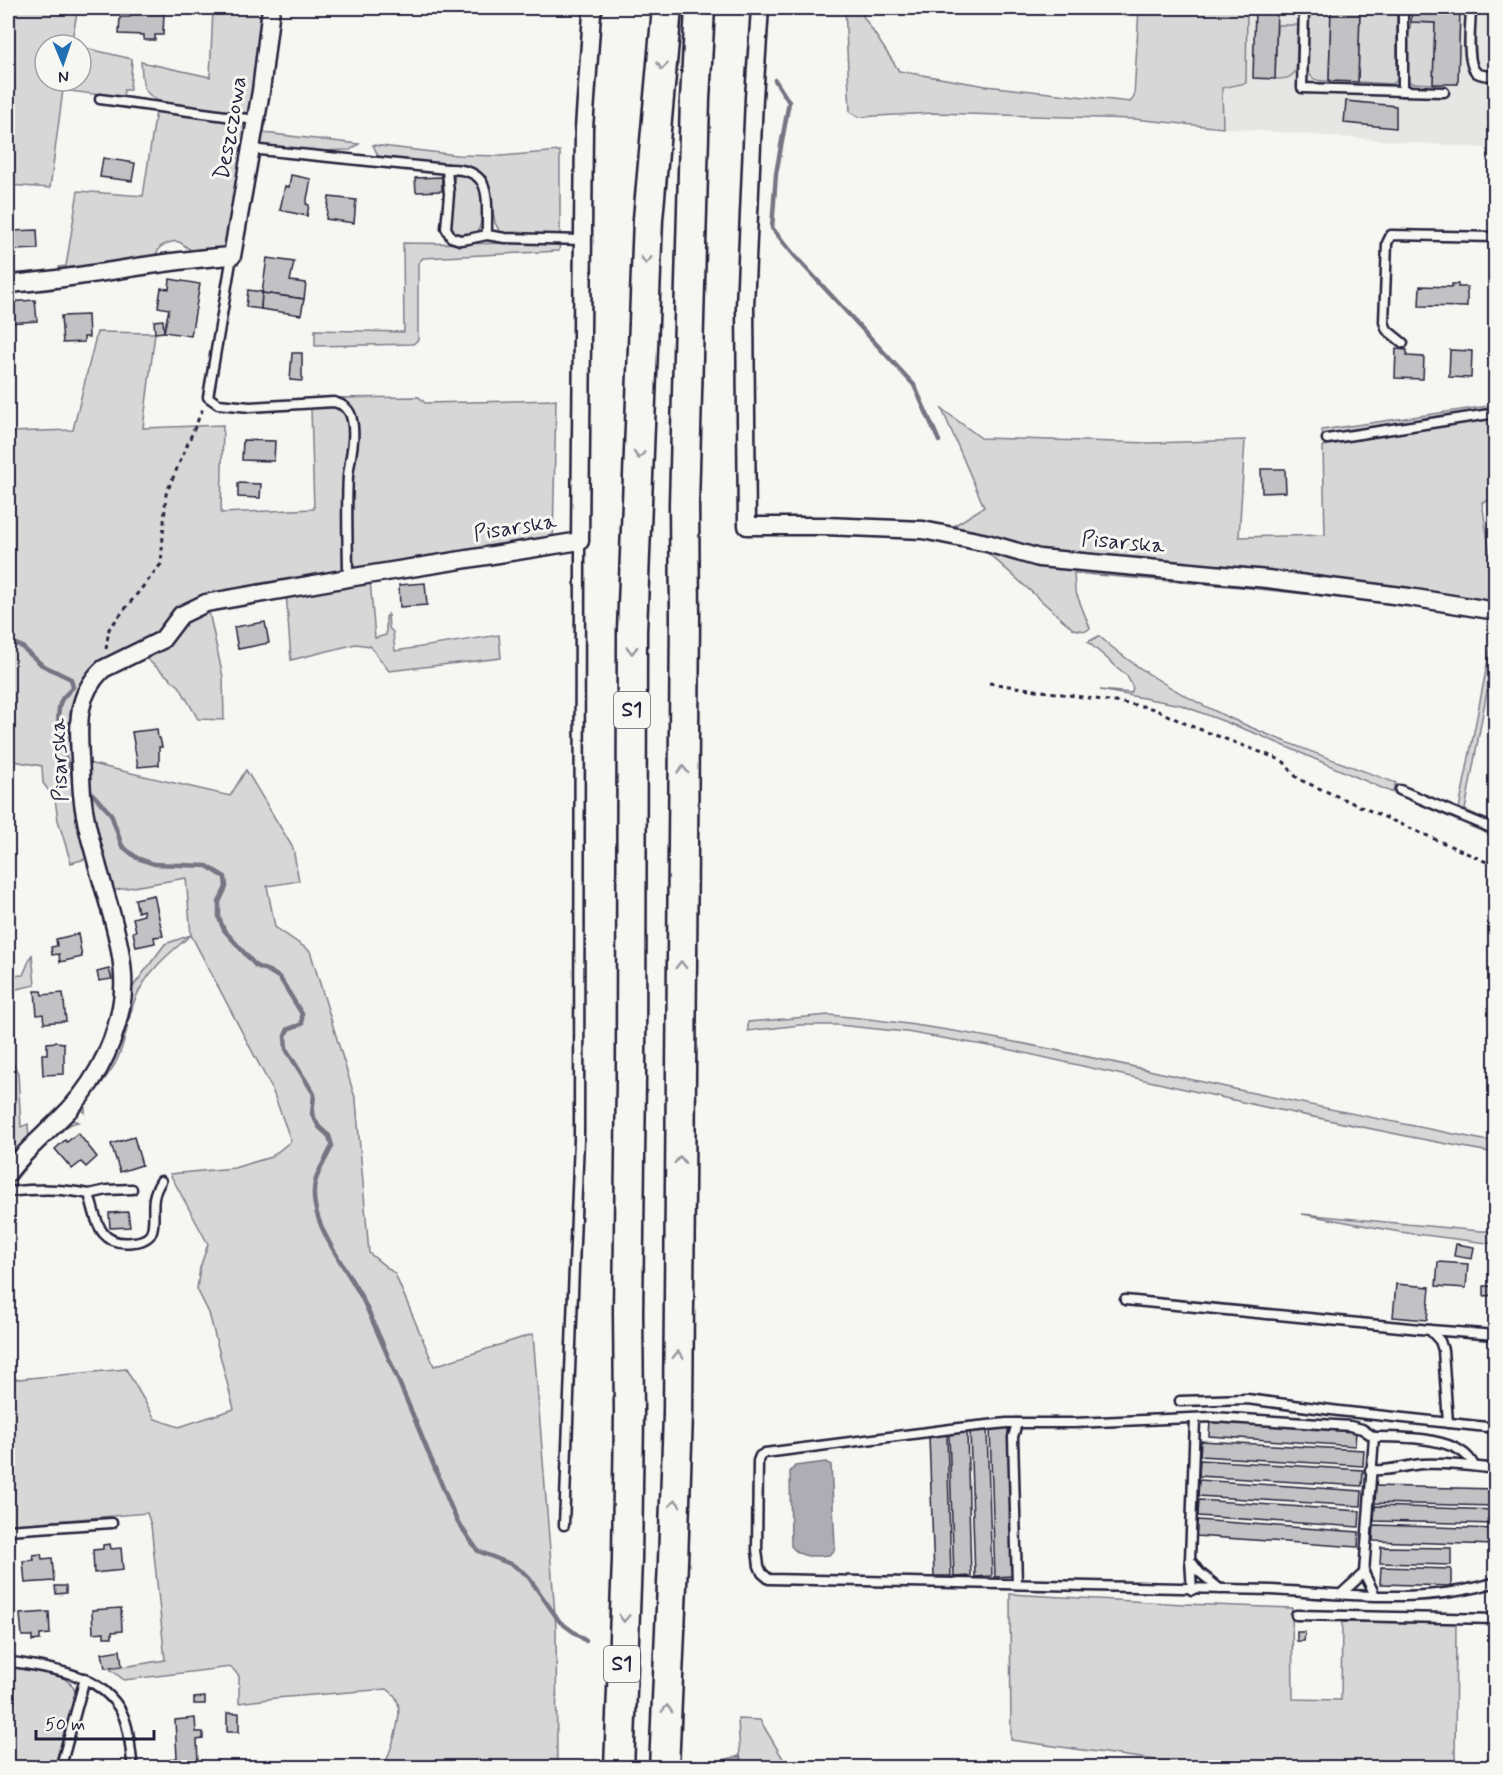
<svg xmlns="http://www.w3.org/2000/svg" width="1503" height="1775" font-family="Mynerve,sans-serif">
<style>
.built{fill:#e6e6e4}
.green{fill:#d7d7d7;stroke:#7c7c89;stroke-width:1.5}
.water{fill:#adadb3;stroke:#757583;stroke-width:1.5}
.lines{fill:none;stroke-linecap:round;stroke-linejoin:round}
.stream{stroke:#757583;stroke-width:4.5}
.building{fill:#c2c2c4;stroke:#22223b;stroke-width:1.5}
.service-casing{stroke:#22223b;stroke-width:13}
.minor-casing{stroke:#22223b;stroke-width:21}
.motorway-casing{stroke:#22223b;stroke-width:33}
.path{stroke:#22223b;stroke-width:3;stroke-dasharray:4.5 4.5;stroke-linecap:butt}
.service{stroke:#f6f6f2;stroke-width:8}
.minor{stroke:#f6f6f2;stroke-width:16}
.motorway{stroke:#f6f6f2;stroke-width:28}
.oneway{stroke:#9797a0}
.labels{text-anchor:middle;dominant-baseline:central;stroke-width:6;stroke-linejoin:round;paint-order:stroke}
.shield{fill:#f6f6f2;stroke:#626272;stroke-width:1.5}
.shield-label{font-size:21px;font-weight:bold;fill:#22223b}
.street-label{font-size:22px;fill:#22223b;stroke:#f6f6f2}
</style>
<rect width="100%" height="100%" fill="#f6f6f2"/>
<filter id="ink" filterUnits="userSpaceOnUse"><feTurbulence type="fractalNoise" baseFrequency=".0167" numOctaves="2"/><feDisplacementMap in="SourceGraphic" scale="12" xChannelSelector="R" yChannelSelector="G"/><feConvolveMatrix kernelMatrix="1 2 1 2 8 2 1 2 1" color-interpolation-filters="sRGB"/></filter>
<g filter="url(#ink)">
<polygon class="built" points="1219,8 1495,8 1495,149 1223,128"/>
<g class="green">
<polygon points="8,8 78,8 71,44 73,45 45,45 45,81 81,81 81,47 132,59 130,90 124,90 123,98 63,90 50,188 8,185"/>
<path d="M 213,8 L 265,8 L 252,107 L 249,112 L 242,113 L 161,102 C 140,93 143,82 141,62 L 210,77 Z"/>
<polygon points="276,8 280,8 264,133 359,144 350,150 320,151 261,146 257,142"/>
<polygon points="845,8 862,8 863,16 899,71 986,86 1130,102 1134,97 1139,8 1247,8 1246,83 1222,88 1223,128 1134,119 933,113 858,117 850,112"/>
<path d="M 1308,8 L 1331,8 L 1329,81 C 1318,81 1313,81 1308,72 Z"/>
<polygon points="1360,10 1397,11 1397,81 1391,84 1358,82"/>
<polygon points="1411,22 1435,23 1433,84 1411,83 1408,80 1408,37"/>
<path d="M 1277,25 L 1298,25 L 1296,70 C 1291,79 1285,79 1275,79 Z"/>
<path d="M 156,111 L 236,122 L 243,126 L 246,133 L 227,249 C 218,250 206,254 197,252 C 179,248 185,234 160,247 L 157,253 L 151,258 L 60,272 L 59,267 L 66,266 L 78,191 L 143,196 Z"/>
<polygon points="373,145 457,155 501,156 560,151 560,235 513,236 500,232 495,223 487,178 478,170 465,165 437,164 379,158"/>
<path d="M 461,173 C 467,175 474,177 478,183 C 485,196 483,219 478,232 C 474,233 468,236 464,236 C 438,237 451,194 454,179 L 456,174 Z"/>
<path d="M 403,243 C 455,244 507,243 560,243 L 559,251 L 423,258 L 418,263 L 418,340 L 413,344 L 315,346 L 315,330 L 404,332 Z"/>
<path d="M 97,332 L 155,333 L 143,428 L 223,425 L 221,513 L 314,509 L 311,408 C 338,404 345,402 350,431 L 344,563 L 340,573 L 220,596 L 81,691 L 89,858 L 71,863 L 58,820 L 55,799 L 43,783 L 42,766 L 8,760 L 8,432 L 73,430 Z"/>
<path d="M 419,397 L 425,403 L 556,400 L 553,542 L 352,572 C 349,542 350,510 352,481 C 353,460 357,440 355,419 L 334,398 Z"/>
<polygon points="1495,405 1495,409 1323,437 1322,430"/>
<polygon points="942,409 981,438 1151,443 1245,440 1239,537 1325,535 1323,446 1495,417 1495,500 1482,502 1490,554 1495,553 1495,606 1035,552 952,527 984,507"/>
<polygon points="979,545 1495,614 1495,620 1389,603 1240,587 1074,573 1075,590 1090,628 1086,631 1073,629"/>
<polygon points="370,580 375,638 386,635 386,617 388,614 389,628 393,632 395,651 499,635 501,658 389,671 370,646 356,644 291,660 286,592"/>
<polygon points="208,607 223,677 224,720 198,719 179,686 143,656 174,629"/>
<polygon points="1495,624 1495,692 1487,691 1465,810 1495,823 1493,825 1459,809"/>
<path d="M 1099,636 C 1180,709 1295,745 1396,783 L 1393,790 L 1495,834 L 1495,837 L 1257,734 L 1181,705 L 1100,690 L 1131,693 L 1133,688 L 1127,676 L 1088,642 Z"/>
<path d="M 88,763 L 230,796 L 246,770 L 293,848 L 299,881 L 267,886 L 275,927 L 310,951 L 356,1101 L 369,1253 L 395,1274 L 434,1366 L 533,1334 L 556,1627 L 557,1767 L 384,1767 C 390,1752 404,1716 397,1700 C 396,1696 391,1692 387,1689 L 276,1698 L 239,1703 L 239,1676 L 231,1667 L 124,1680 L 110,1669 L 165,1660 L 151,1525 L 147,1513 L 8,1525 L 8,1380 L 126,1369 L 155,1419 L 179,1427 L 234,1409 L 209,1313 L 197,1289 L 200,1268 L 208,1244 L 170,1174 L 234,1168 L 271,1157 L 291,1141 L 272,1089 L 191,935 C 168,954 145,973 134,1002 C 127,1022 126,1044 115,1064 C 107,1078 95,1092 85,1105 L 85,1113 L 80,1107 L 132,988 L 165,944 L 191,935 L 186,878 L 110,891 L 85,782 Z"/>
<polygon points="32,954 35,985 8,991 8,976 23,975"/>
<path d="M 829,1015 C 956,1026 1080,1055 1203,1082 C 1296,1103 1390,1121 1483,1140 L 1495,1141 L 1495,1153 L 1416,1138 L 1260,1106 L 1007,1049 L 906,1032 L 838,1025 L 800,1025 L 748,1031 L 748,1022 Z"/>
<polygon points="8,1054 18,1073 21,1127 28,1124 29,1142 8,1166"/>
<path d="M 72,1119 L 78,1122 C 57,1125 24,1170 11,1186 L 8,1184 L 16,1171 Z"/>
<polygon points="1302,1214 1480,1231 1495,1231 1495,1244 1400,1232"/>
<polygon points="1010,1594 1184,1604 1292,1608 1293,1699 1341,1700 1342,1622 1456,1623 1455,1767 1213,1768 1011,1740"/>
<path d="M 14,1667 C 35,1670 68,1670 76,1693 L 54,1767 L 8,1767 L 8,1672 Z"/>
<polygon points="738,1719 760,1720 788,1767 743,1767 740,1756"/>
</g>
<g class="water">
<path d="M 826,1462 L 831,1465 L 835,1546 L 834,1551 L 829,1555 C 814,1556 801,1559 791,1546 L 790,1472 L 795,1466 Z"/>
<polygon points="740,1756 743,1767 721,1767 722,1760"/>
</g>
<g class="lines">
<g class="stream">
<polyline points="775,80 789,102 776,174 772,228 794,255 914,385 939,441"/>
<path d="M 8,641 L 21,646 L 42,665 L 71,679 L 73,687 C 70,691 63,696 61,701 C 54,718 63,765 76,778"/>
<path d="M 87,788 L 111,814 L 122,846 L 137,858 L 154,864 L 207,866 L 225,877 L 226,887 L 219,902 L 219,918 L 224,930 L 256,966 L 269,971 L 280,978 L 302,1014 L 302,1024 L 288,1029 L 285,1036 L 286,1049 L 314,1094 L 312,1114 L 319,1127 L 329,1136 L 332,1146 C 322,1168 310,1179 315,1205 C 320,1237 350,1273 364,1302 C 397,1374 426,1448 457,1521 L 478,1551 L 513,1565 L 527,1575 L 560,1622 L 586,1641"/>
</g>
</g>
<g class="building">
<polygon points="1255,8 1277,8 1275,79 1253,78"/>
<polygon points="1331,8 1360,8 1358,82 1329,81"/>
<polygon points="1412,8 1460,8 1458,84 1433,84 1435,23 1411,22"/>
<polygon points="130,12 164,13 163,35 155,35 155,40 144,40 144,35 119,34 120,17 130,17"/>
<polygon points="1346,101 1396,106 1396,128 1344,123"/>
<rect x="1491" y="103" width="5" height="16"/>
<polygon points="103,158 135,163 132,181 100,177"/>
<polygon points="291,175 311,179 306,204 309,205 307,216 280,210 285,186 289,187"/>
<polygon points="442,177 442,191 416,192 415,178"/>
<polygon points="329,197 356,200 354,223 326,219"/>
<polygon points="37,230 38,249 12,250 11,231"/>
<polygon points="267,258 294,262 290,281 306,283 304,299 262,293"/>
<polygon points="170,279 200,284 191,336 164,332 169,309 158,307 161,288 169,289"/>
<polygon points="1452,284 1458,284 1458,287 1467,287 1467,307 1419,306 1420,286 1452,287"/>
<polygon points="248,290 262,292 261,309 246,307"/>
<polygon points="262,293 304,299 301,315 261,309"/>
<polygon points="35,300 37,321 8,323 8,302"/>
<polygon points="88,315 89,337 84,337 84,342 63,343 61,316"/>
<polygon points="163,320 164,332 155,333 154,321"/>
<polygon points="1396,349 1407,350 1407,356 1424,357 1423,379 1395,378"/>
<polygon points="1450,350 1472,351 1471,378 1449,377"/>
<polygon points="292,353 302,353 302,381 290,380"/>
<polygon points="243,440 275,441 274,461 242,460"/>
<polygon points="1261,469 1285,469 1286,492 1262,493"/>
<polygon points="238,483 261,484 260,498 238,497"/>
<polygon points="425,583 427,605 400,607 399,585"/>
<polygon points="265,622 269,643 238,649 234,627"/>
<polygon points="157,729 158,738 160,738 162,747 159,747 159,765 138,767 132,732"/>
<polygon points="1496,750 1496,784 1489,783"/>
<polygon points="154,895 163,936 154,937 155,943 136,947 133,932 136,931 133,918 144,915 143,910 138,912 135,899"/>
<polygon points="78,934 82,957 60,962 59,954 52,955 51,947 57,946 56,939"/>
<polygon points="109,969 112,979 99,981 97,972"/>
<polygon points="35,991 41,991 42,995 63,993 66,1021 44,1023 43,1014 37,1015"/>
<polygon points="56,1042 64,1043 64,1074 43,1075 42,1054 47,1054 47,1043"/>
<polygon points="78,1133 97,1157 86,1167 81,1162 72,1169 55,1149 65,1140 67,1142"/>
<polygon points="134,1137 142,1165 120,1172 111,1144"/>
<polygon points="128,1212 130,1227 110,1228 109,1213"/>
<polygon points="1456,1244 1474,1247 1472,1259 1454,1256"/>
<polygon points="1438,1262 1468,1264 1466,1288 1436,1286"/>
<polygon points="1396,1284 1430,1287 1427,1320 1393,1317"/>
<polygon points="1484,1286 1496,1286 1496,1295 1484,1296"/>
<polygon points="1210,1421 1356,1431 1355,1446 1209,1436"/>
<polygon points="1008,1427 1013,1576 995,1577 990,1428"/>
<polygon points="970,1431 987,1431 992,1576 975,1577"/>
<polygon points="967,1433 971,1576 954,1577 949,1434"/>
<polygon points="947,1435 951,1576 934,1576 929,1436"/>
<polygon points="1201,1441 1364,1450 1363,1466 1200,1456"/>
<polygon points="1200,1460 1363,1470 1362,1486 1199,1476"/>
<polygon points="1199,1480 1362,1491 1361,1506 1198,1496"/>
<polygon points="1375,1486 1496,1489 1496,1506 1374,1503"/>
<polygon points="1199,1500 1360,1511 1359,1527 1198,1516"/>
<polygon points="1375,1506 1496,1510 1496,1524 1374,1521"/>
<polygon points="1197,1520 1359,1532 1358,1547 1196,1536"/>
<polygon points="1374,1525 1496,1529 1496,1545 1373,1541"/>
<polygon points="110,1544 111,1549 121,1548 123,1570 94,1573 93,1550 103,1549 103,1545"/>
<polygon points="1381,1547 1451,1548 1451,1565 1380,1563"/>
<polygon points="41,1554 42,1559 52,1558 54,1581 25,1583 23,1561 34,1560 33,1555"/>
<polygon points="1381,1567 1451,1569 1451,1586 1380,1584"/>
<polygon points="55,1586 66,1586 66,1593 56,1594"/>
<polygon points="121,1608 122,1631 112,1632 112,1637 104,1637 104,1632 93,1633 92,1610"/>
<polygon points="49,1612 50,1634 40,1635 40,1640 32,1641 32,1636 22,1636 20,1614"/>
<polygon points="1297,1632 1305,1632 1304,1641 1297,1641"/>
<polygon points="120,1650 122,1666 105,1668 102,1653"/>
<polygon points="205,1697 205,1704 194,1704 194,1698"/>
<rect x="227" y="1713" width="12" height="19"/>
<polygon points="195,1718 196,1732 203,1732 203,1739 197,1740 198,1763 171,1764 171,1759 177,1758 175,1720"/>
</g>
<g class="lines">
<g class="service-casing">
<g id="service">
<polyline points="1304,8 1302,88 1403,91 1403,8"/>
<path d="M 1471,8 C 1471,22 1465,64 1477,73 C 1482,76 1489,76 1496,76"/>
<polyline points="1403,91 1444,92"/>
<polyline points="100,99 255,120"/>
<polyline points="250,149 447,169 449,194 446,228 451,237 460,240 468,239 487,235 505,238 583,240"/>
<path d="M 447,169 C 495,168 486,199 487,235"/>
<path d="M 232,256 L 208,397 L 218,404 L 250,407 L 334,402 C 344,405 350,409 352,420 C 356,438 350,458 348,476 C 346,509 348,544 348,578"/>
<polyline points="1403,343 1387,330 1384,322 1387,243 1391,235 1496,237"/>
<polyline points="1327,439 1496,413"/>
<polyline points="1400,790 1496,830"/>
<path d="M 8,1192 C 38,1189 59,1188 89,1194 C 97,1220 98,1247 133,1242 C 138,1242 146,1240 150,1235 C 156,1226 152,1209 154,1198 C 155,1192 158,1186 161,1181"/>
<polyline points="89,1194 107,1190 132,1189"/>
<polyline points="1125,1300 1430,1330 1496,1335"/>
<polyline points="1430,1330 1440,1341 1443,1350 1448,1423"/>
<polyline points="1180,1401 1247,1399 1339,1411 1496,1428"/>
<polyline points="1195,1419 1190,1560 1199,1572 1220,1589"/>
<polyline points="1017,1423 1013,1437 1017,1584"/>
<path d="M 1374,1437 C 1401,1437 1462,1436 1474,1466"/>
<path d="M 1370,1470 C 1387,1472 1406,1465 1423,1464 C 1447,1463 1472,1466 1496,1469"/>
<polyline points="564,1525 579,1139 580,541"/>
<polyline points="8,1530 112,1523"/>
<polyline points="1190,1560 1192,1590"/>
<polyline points="1341,1594 1364,1573"/>
<path d="M 1375,1595 L 1364,1573 L 1374,1437 L 1362,1429 L 1350,1426 L 1213,1417 L 1074,1423 L 1007,1423 L 959,1428 L 765,1453 L 760,1456 L 758,1461 L 757,1550 L 759,1566 L 762,1573 L 769,1579 L 1272,1590 C 1346,1594 1424,1605 1496,1582"/>
<polyline points="1296,1615 1496,1619"/>
<path d="M 8,1661 C 48,1669 100,1671 122,1713 C 130,1729 130,1750 133,1768"/>
<polyline points="61,1766 85,1678"/>
</g>
</g>
<g class="minor-casing">
<g id="minor">
<polyline points="760,8 754,98 745,307 747,526 825,526 923,530 987,543 1039,558 1267,579 1409,597 1496,611"/>
<path d="M 8,284 C 83,279 156,260 232,256 L 261,91 L 271,8"/>
<path d="M 8,1173 C 22,1154 41,1138 58,1121 C 90,1091 113,1051 121,1007 C 131,961 106,901 95,856 C 89,836 84,815 82,794 C 81,782 81,770 80,758 C 78,723 76,695 103,669 L 162,640 L 181,615 L 206,603 L 348,578 L 580,541 L 584,128 L 592,14 L 594,8"/>
</g>
</g>
<g class="motorway-casing">
<g id="motorway">
<polyline points="619,1768 627,1560 629,1414 628,1312 631,1079 632,631 648,219 667,8"/>
<polyline points="664,1768 673,1562 678,1414 685,617 684,504 695,99 700,8"/>
</g>
</g>
<g class="path">
<polyline points="106,649 109,629 161,564 166,494 204,406"/>
<polyline points="989,683 1142,706 1154,709 1191,726 1276,758 1284,762 1298,779 1496,866"/>
</g>
<use href="#service" class="service"/>
<use href="#minor" class="minor"/>
<use href="#motorway" class="motorway"/>
</g>
<defs><path id="oneway-chevron" d="M-2-3.5L2.5 0L-2 3.5" fill="none" stroke-width="1.6" stroke-linecap="round" stroke-linejoin="round" transform="scale(1.5)"/></defs>
<g class="oneway">
<use href="#oneway-chevron" transform="translate(662 66) rotate(96)"/>
<use href="#oneway-chevron" transform="translate(646 260) rotate(93)"/>
<use href="#oneway-chevron" transform="translate(639 455) rotate(92)"/>
<use href="#oneway-chevron" transform="translate(632 650) rotate(90)"/>
<use href="#oneway-chevron" transform="translate(683 770) rotate(-89)"/>
<use href="#oneway-chevron" transform="translate(681 965) rotate(-90)"/>
<use href="#oneway-chevron" transform="translate(680 1160) rotate(-90)"/>
<use href="#oneway-chevron" transform="translate(678 1355) rotate(-89)"/>
<use href="#oneway-chevron" transform="translate(675 1503) rotate(-88)"/>
<use href="#oneway-chevron" transform="translate(624 1618) rotate(92)"/>
<use href="#oneway-chevron" transform="translate(667 1709) rotate(-87)"/>
</g>
</g>
<g class="labels">
<g class="shield">
<rect x="614" y="692" width="36" height="36" rx="4.5"/>
<rect x="604" y="1646" width="36" height="36" rx="4.5"/>
</g>
<g class="shield-label">
<text x="632" y="710">S1</text>
<text x="622" y="1664">S1</text>
</g>
<g class="street-label">
<text transform="translate(231 128) rotate(-80)">Deszczowa</text>
<text transform="translate(515 528) rotate(-9)">Pisarska</text>
<text transform="translate(1123 543) rotate(5)">Pisarska</text>
<text transform="translate(60 760) rotate(-92)">Pisarska</text>
</g>
</g>
<rect width="1503" height="1775" fill="none" stroke="#f6f6f2" stroke-width="30"/>
<rect x="15" y="15" width="1473" height="1745" fill="none" stroke="#22223b" stroke-width="2" filter="url(#ink)"/>
<g transform="translate(63 63) rotate(178)"><circle r="28" fill="#f6f6f2" stroke="#a1a1a9" stroke-width="1.5"/>
<path d="M0-4.5L10 22L0 15L-10 22Z" fill="#1f6fb2"/>
<text y="-9" font-size="16" font-weight="bold" text-anchor="middle" fill="#22223b">N</text>
</g>
<path d="M36 1730v9h118v-9" fill="none" stroke="#22223b" stroke-width="3"/>
<text x="45" y="1730" font-size="18" fill="#22223b" stroke="#f6f6f2" stroke-width="4.5" paint-order="stroke">50 m</text>
</svg>
